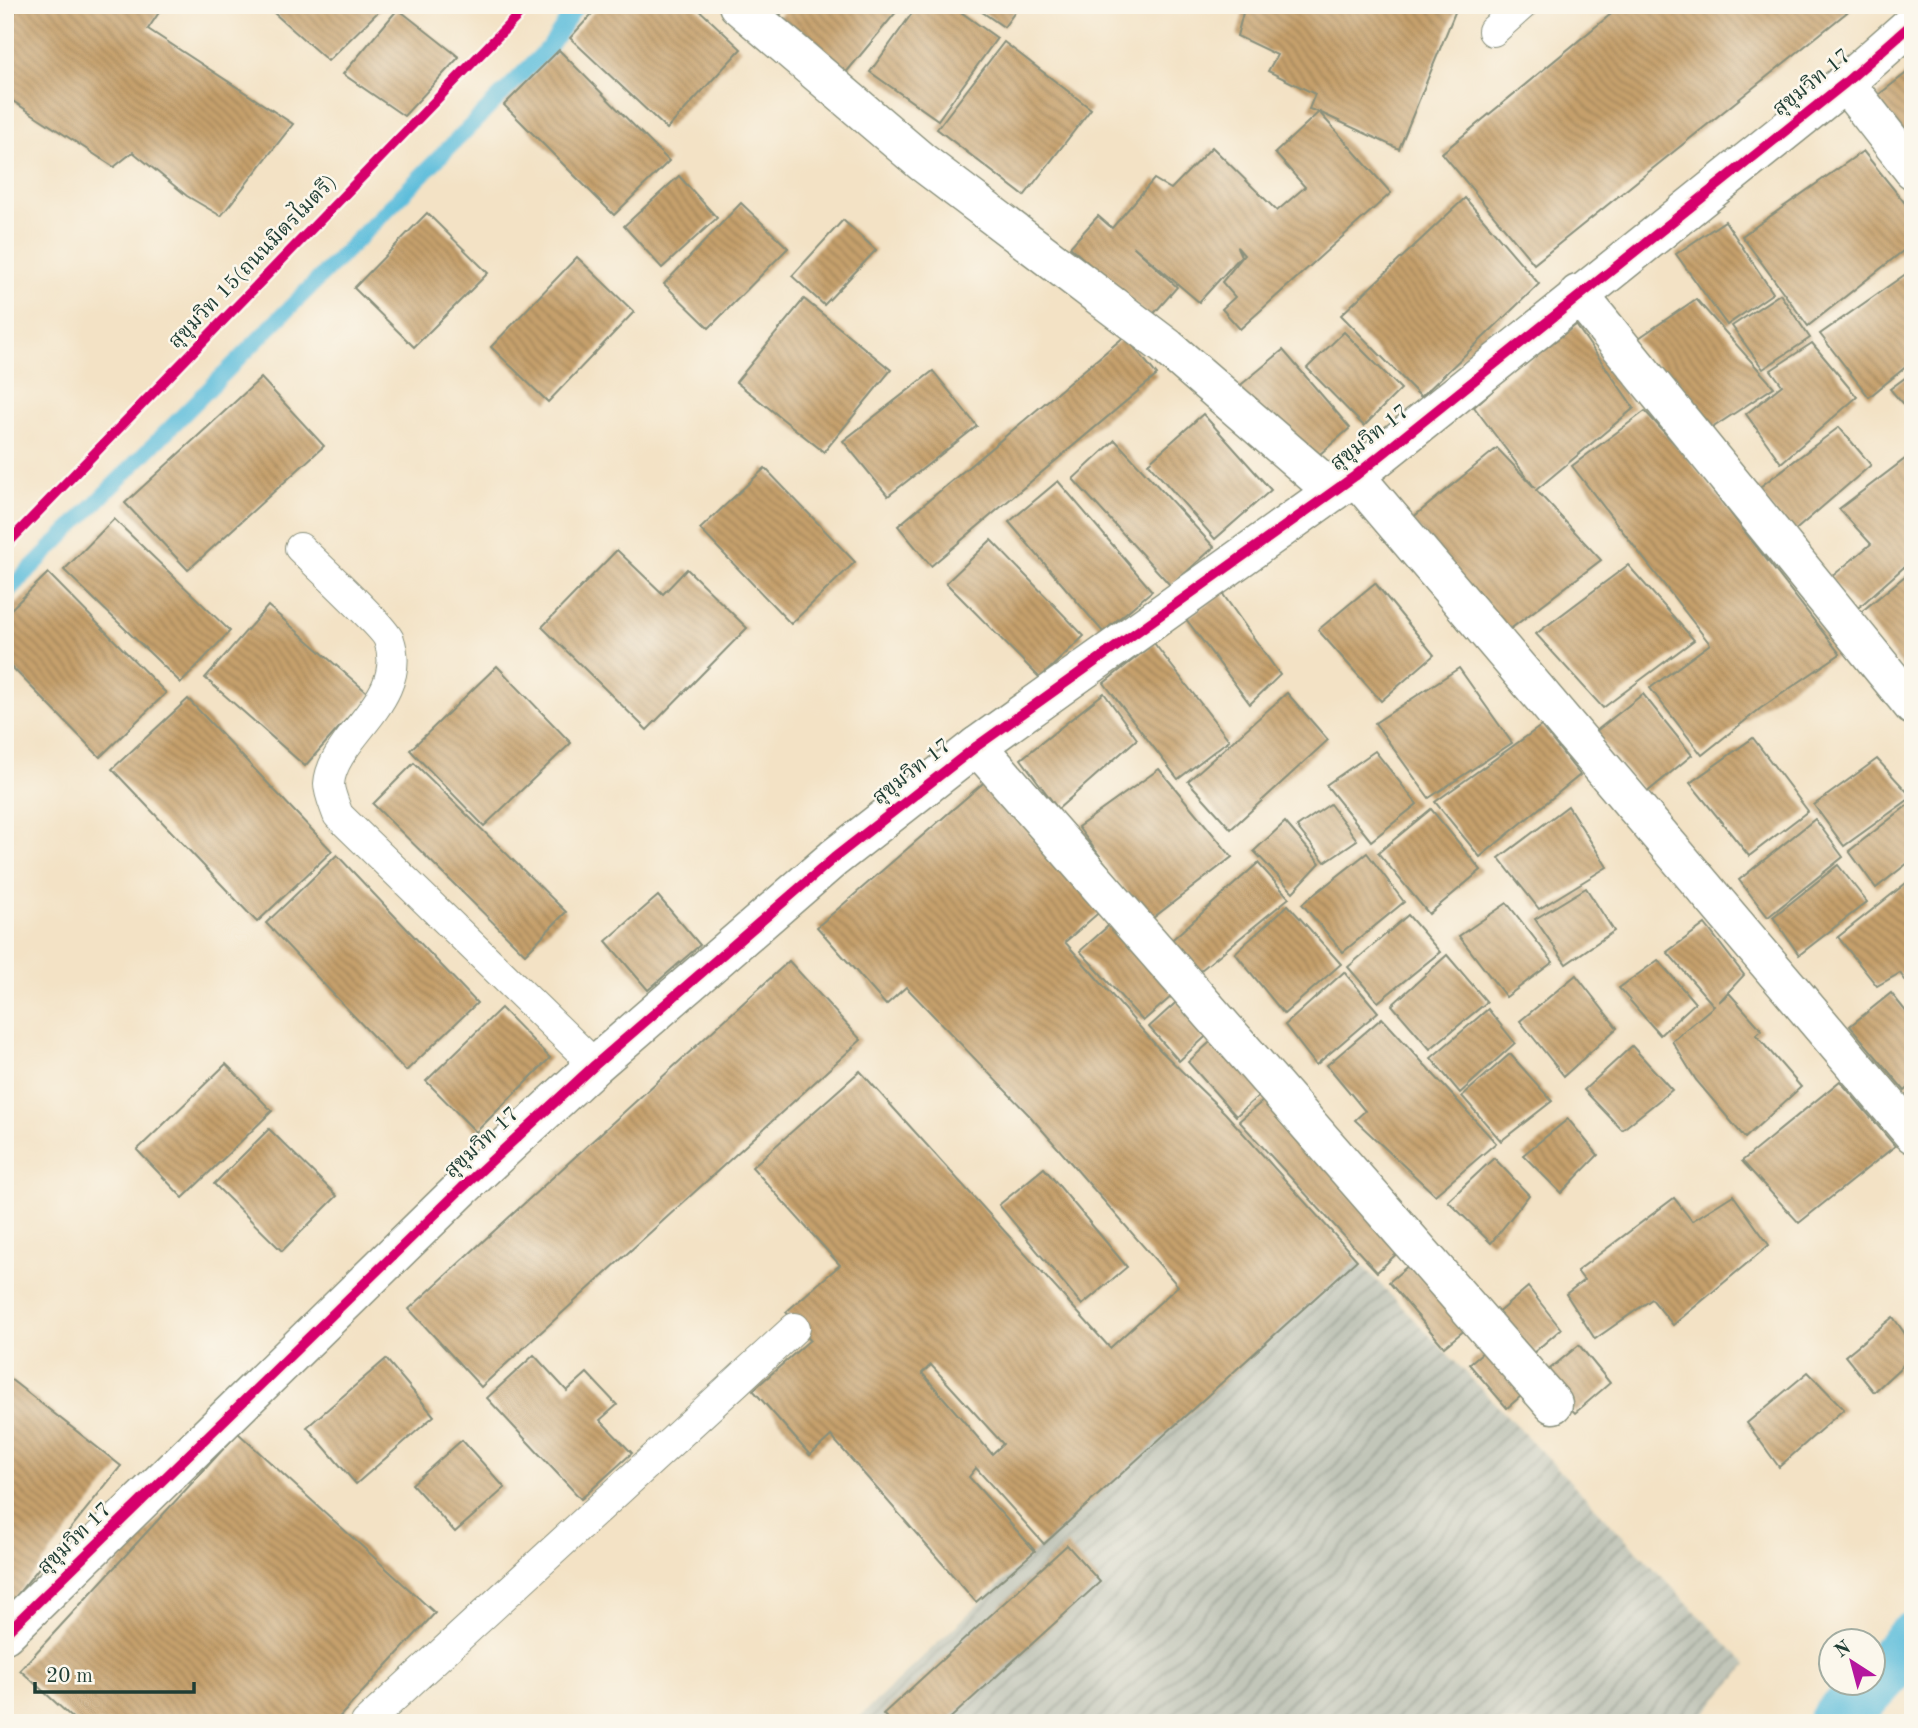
<svg xmlns="http://www.w3.org/2000/svg" width="1918" height="1728" font-family="'Old Standard TT','Noto Serif Thai',serif">
<style>
.industrial{fill:url(#industrial-furrows)}
.lines{fill:none;stroke-linecap:round;stroke-linejoin:round}
.stream{stroke:#5dbddb;stroke-width:16}
.canal{stroke:#5dbddb;stroke-width:56}
.building{fill:url(#building-back-hatch);fill-rule:evenodd}
.lane-casing{stroke:#89907c;stroke-width:32}
.street-casing{stroke:#89907c;stroke-width:41}
.lane{stroke:#fff;stroke-width:30}
.street{stroke:#fff;stroke-width:38}
.cycleway-casing{stroke:#fbf7ec;stroke-width:15}
.cycleway{stroke:#d6006c;stroke-width:10}
.labels{text-anchor:middle;dominant-baseline:central;stroke-width:5;stroke-linejoin:round;paint-order:stroke}
.street-label{font-size:21px;fill:#1f3d34;stroke:#fbf7ec}
</style>
<defs>
<pattern id="industrial-furrows" width="10" height="10" patternUnits="userSpaceOnUse" patternTransform="scale(1.75)"><rect width="10" height="10" fill="#c2c6b9"/><path d="M-1 1l2-2M0 10L10 0M9 11l2-2" fill="none" stroke="#9da297"/></pattern>
<pattern id="building-back-hatch" width="6" height="6" patternUnits="userSpaceOnUse" patternTransform="scale(1.75)"><rect width="6" height="6" fill="#c6a06c"/><path d="M-1 5l2 2M0 0l6 6M5-1l2 2" fill="none" stroke="#a0845a"/></pattern>
</defs>
<rect width="100%" height="100%" fill="#fbf7ec"/>
<filter id="ink" filterUnits="userSpaceOnUse"><feTurbulence type="fractalNoise" baseFrequency=".0143" numOctaves="2"/><feDisplacementMap in="SourceGraphic" scale="14" xChannelSelector="R" yChannelSelector="G"/><feConvolveMatrix kernelMatrix="1 2 1 2 8 2 1 2 1" color-interpolation-filters="sRGB"/></filter>
<filter id="wash" filterUnits="userSpaceOnUse"><feTurbulence type="fractalNoise" baseFrequency=".00686" numOctaves="4" result="noise"/><feDisplacementMap in="SourceGraphic" scale="28" xChannelSelector="R" yChannelSelector="G"/><feGaussianBlur stdDeviation="1.57" result="paint"/><feColorMatrix in="noise" values="0 0 0 0 0 0 0 0 0 0 0 0 0 0 0 0 0 1.4 0 .05"/><feComposite in="paint" operator="in"/></filter>
<g filter="url(#wash)">
<rect width="100%" height="100%" fill="#f3e2c5"/>
<polygon class="industrial" points="1357,1260 1747,1665 1696,1723 853,1723 1035,1551"/>
<g class="lines">
<polyline class="stream" points="5,594 550,46 577,5"/>
<polyline class="canal" points="1836,1723 1913,1640"/>
</g>
<g id="blocks">
<g class="building">
<polygon points="20,5 164,5 148,29 293,124 221,216 187,196 133,152 114,167 5,96 5,27"/>
<polygon points="265,5 379,5 382,8 328,61"/>
<polygon points="600,5 694,5 741,49 667,129 570,38"/>
<polygon points="788,5 902,5 844,75 777,19"/>
<polygon points="918,5 951,5 997,38 938,120 870,72"/>
<polygon points="972,5 1020,5 1004,27"/>
<polygon points="1245,5 1458,5 1399,149 1319,112 1391,193 1240,329 1222,309 1235,297 1222,282 1244,255 1237,247 1241,256 1199,302 1133,246 1177,287 1150,318 1070,247 1098,216 1112,228 1154,179 1171,189 1212,147 1277,211 1305,187 1275,153 1319,112 1309,109 1315,94 1268,71 1277,55 1237,36"/>
<polygon points="1622,5 1856,5 1534,264 1442,153"/>
<polygon points="398,9 459,57 404,116 343,74"/>
<polygon points="1004,42 1091,109 1024,196 937,129"/>
<polygon points="559,50 669,161 614,215 504,105"/>
<polygon points="1913,68 1913,151 1873,99"/>
<polygon points="1863,151 1913,213 1913,243 1808,326 1742,236"/>
<polygon points="679,176 717,218 662,268 624,226"/>
<polygon points="1465,198 1539,284 1421,397 1341,315"/>
<polygon points="741,203 788,248 709,328 664,284"/>
<polygon points="427,213 488,273 414,347 354,288"/>
<polygon points="843,220 876,250 824,305 792,276"/>
<polygon points="1725,221 1773,293 1727,325 1676,254"/>
<polygon points="577,257 634,312 548,402 491,347"/>
<polygon points="1910,271 1913,274 1913,361 1869,397 1820,334"/>
<polygon points="1780,294 1810,338 1763,369 1732,326"/>
<polygon points="804,299 891,370 824,452 736,382"/>
<polygon points="1696,299 1774,387 1712,428 1636,340"/>
<polygon points="1576,325 1634,408 1536,490 1601,560 1505,633 1411,519 1497,448 1535,488 1474,407 1510,375"/>
<polygon points="1344,332 1401,389 1364,426 1307,368"/>
<polygon points="1125,336 1157,375 931,566 898,526"/>
<polygon points="1812,343 1857,397 1781,463 1746,414 1782,385 1771,370"/>
<polygon points="1283,350 1350,428 1305,467 1237,388"/>
<polygon points="933,371 977,426 888,496 843,441"/>
<polygon points="1913,372 1913,416 1890,389"/>
<polygon points="261,378 324,446 188,570 125,503"/>
<polygon points="1645,411 1690,461 1840,654 1761,708 1702,755 1650,688 1710,644 1572,466"/>
<polygon points="1203,414 1271,490 1215,539 1148,463"/>
<polygon points="1839,427 1871,465 1792,533 1756,490"/>
<polygon points="1115,440 1214,547 1171,586 1073,479"/>
<polygon points="1909,456 1913,461 1913,559 1857,609 1830,578 1871,544 1839,509"/>
<polygon points="765,468 855,562 791,624 700,529"/>
<polygon points="1058,481 1152,591 1103,632 1009,522"/>
<polygon points="114,519 230,631 181,683 64,570"/>
<polygon points="991,540 1084,636 1040,678 946,583"/>
<polygon points="617,550 663,594 687,569 747,628 647,730 542,627"/>
<polygon points="1628,565 1694,640 1603,708 1536,634"/>
<polygon points="48,573 166,693 100,757 5,660 5,615"/>
<polygon points="1905,576 1913,587 1913,663 1905,670 1861,612"/>
<polygon points="1375,583 1434,655 1381,701 1318,630"/>
<polygon points="1222,593 1280,675 1250,704 1186,619"/>
<polygon points="268,606 369,694 305,766 205,678"/>
<polygon points="1154,643 1229,740 1178,779 1104,683"/>
<polygon points="497,666 571,743 484,826 410,750"/>
<polygon points="1459,668 1512,743 1429,798 1375,723"/>
<polygon points="1104,693 1137,739 1058,809 1021,759"/>
<polygon points="1287,693 1328,740 1231,829 1188,781"/>
<polygon points="1643,694 1692,755 1646,793 1595,732"/>
<polygon points="188,699 332,851 257,922 112,769"/>
<polygon points="1541,726 1580,775 1480,857 1435,802"/>
<polygon points="1753,738 1808,811 1749,856 1690,783"/>
<polygon points="1375,751 1417,804 1371,841 1326,785"/>
<polygon points="1877,759 1912,797 1844,846 1814,805"/>
<polygon points="414,763 566,912 525,954 373,804"/>
<polygon points="1159,769 1232,857 1149,921 1078,827"/>
<path d="M 989,778 L 1103,909 L 1065,942 L 1160,1050 L 1225,1113 L 1357,1260 L 1044,1544 L 976,1468 L 969,1477 L 1035,1551 L 976,1602 L 831,1436 L 810,1455 L 753,1390 L 810,1340 L 786,1312 L 840,1265 L 752,1167 L 860,1071 L 1110,1348 L 1178,1286 L 1030,1116 L 906,987 L 886,1005 L 817,927 ZM 931,1365 L 1003,1444 L 992,1454 L 922,1373 Z"/>
<polygon points="1913,801 1913,859 1876,888 1849,851"/>
<polygon points="1330,804 1357,840 1325,862 1297,827"/>
<polygon points="1568,806 1607,867 1539,909 1499,858"/>
<polygon points="1431,809 1481,870 1429,914 1378,853"/>
<polygon points="1815,819 1843,857 1768,917 1739,880"/>
<polygon points="1285,822 1320,863 1293,892 1254,851"/>
<polygon points="1367,853 1404,902 1343,952 1302,904"/>
<polygon points="337,855 477,1003 406,1071 266,923"/>
<polygon points="1258,863 1289,898 1195,975 1165,946"/>
<polygon points="1838,865 1867,902 1799,955 1773,917"/>
<polygon points="1910,880 1913,882 1913,991 1900,973 1877,986 1838,937"/>
<polygon points="1586,888 1614,931 1566,964 1535,919"/>
<polygon points="658,896 700,945 648,990 606,941"/>
<polygon points="1507,903 1553,962 1506,997 1459,936"/>
<polygon points="1288,905 1341,964 1284,1014 1235,953"/>
<polygon points="1408,915 1440,952 1378,1002 1348,967"/>
<polygon points="1116,919 1179,990 1143,1021 1080,951"/>
<polygon points="1705,924 1744,975 1719,1002 1729,993 1762,1030 1756,1035 1801,1087 1745,1138 1696,1080 1672,1041 1714,1006 1667,952"/>
<polygon points="1447,955 1487,1002 1430,1049 1392,1005"/>
<polygon points="1658,960 1695,1003 1660,1035 1619,988"/>
<polygon points="789,961 861,1040 481,1387 409,1309"/>
<polygon points="1344,972 1378,1012 1316,1065 1285,1025"/>
<polygon points="1576,975 1617,1028 1564,1076 1520,1021"/>
<polygon points="1891,993 1913,1020 1913,1084 1905,1091 1850,1026"/>
<polygon points="1183,996 1214,1029 1179,1061 1149,1027"/>
<polygon points="501,1008 550,1058 476,1132 426,1081"/>
<polygon points="1488,1009 1515,1043 1460,1093 1431,1058"/>
<polygon points="1382,1018 1496,1143 1435,1195 1355,1120 1365,1111 1327,1065"/>
<polygon points="1219,1034 1267,1088 1236,1116 1188,1062"/>
<polygon points="1632,1046 1672,1090 1622,1130 1584,1090"/>
<polygon points="1510,1054 1552,1101 1501,1141 1462,1096"/>
<polygon points="226,1064 272,1111 183,1198 137,1150"/>
<polygon points="1840,1081 1895,1146 1799,1223 1742,1161"/>
<polygon points="1270,1095 1405,1246 1377,1272 1239,1121"/>
<polygon points="1568,1119 1598,1155 1561,1193 1523,1155"/>
<polygon points="269,1129 337,1196 282,1251 214,1184"/>
<polygon points="1494,1158 1529,1195 1491,1243 1448,1201"/>
<polygon points="1044,1168 1127,1267 1082,1305 999,1205"/>
<polygon points="1733,1195 1769,1245 1673,1325 1652,1299 1595,1339 1566,1294 1584,1280 1577,1271 1674,1198 1692,1221"/>
<polygon points="1416,1259 1472,1324 1444,1347 1389,1282"/>
<polygon points="1528,1287 1561,1329 1532,1354 1495,1315"/>
<polygon points="1893,1317 1913,1345 1913,1356 1874,1392 1845,1356"/>
<polygon points="1579,1345 1610,1383 1575,1413 1540,1377"/>
<polygon points="1490,1346 1528,1390 1507,1408 1469,1364"/>
<polygon points="534,1355 567,1391 587,1373 617,1405 600,1420 632,1453 581,1499 487,1398"/>
<polygon points="386,1359 434,1416 356,1484 307,1427"/>
<polygon points="1808,1372 1844,1409 1779,1467 1747,1423"/>
<polygon points="5,1375 121,1466 5,1610"/>
<polygon points="238,1433 435,1613 334,1723 78,1723 20,1670"/>
<polygon points="462,1440 505,1488 455,1532 412,1484"/>
<polygon points="1067,1545 1100,1582 945,1723 891,1723 883,1714"/>
</g>
</g>
</g>
<g filter="url(#ink)">
<use href="#blocks" fill-opacity="0" stroke="#89907c" stroke-width="2"/>
<g class="lines">
<g class="lane-casing">
<g id="lane">
<polyline points="1493,31 1522,5"/>
<path d="M 300,548 C 314,562 385,628 389,640 C 410,700 332,737 329,784 C 329,793 335,806 338,815 L 595,1065"/>
<polyline points="366,1723 795,1328"/>
</g>
</g>
<g class="street-casing">
<g id="street">
<polyline points="738,5 922,162 1168,348 1333,491"/>
<polyline points="1845,83 1913,170"/>
<polyline points="1578,294 1913,706"/>
<polyline points="1355,476 1913,1134"/>
<polyline points="977,746 1553,1404"/>
<polyline points="5,1634 462,1188 595,1065 834,858 977,746 1355,476 1845,83 1913,23"/>
</g>
</g>
<use href="#lane" class="lane"/>
<use href="#street" class="street"/>
<g class="cycleway-casing">
<g id="cycleway">
<polyline points="5,546 528,5"/>
<polyline points="5,1634 462,1188 595,1065 834,858 977,746 1355,476 1845,83 1913,23"/>
</g>
</g>
<use href="#cycleway" class="cycleway"/>
</g>
</g>
<g class="labels">
<g class="street-label">
<text transform="translate(1812 83) rotate(-39)">สุขุมวิท 17</text>
<text transform="translate(253 262) rotate(-46)">สุขุมวิท 15(ถนนมิตรไมตรี)</text>
<text transform="translate(1370 438) rotate(-38)">สุขุมวิท 17</text>
<text transform="translate(912 772) rotate(-38)">สุขุมวิท 17</text>
<text transform="translate(482 1143) rotate(-43)">สุขุมวิท 17</text>
<text transform="translate(75 1539) rotate(-44)">สุขุมวิท 17</text>
</g>
</g>
<rect width="1918" height="1728" fill="none" stroke="#fbf7ec" stroke-width="28"/>
<g transform="translate(1852 1662) rotate(324)"><circle r="33" fill="#fbf7ec" stroke="#a3ada2" stroke-width="2"/>
<path d="M0-5L12 26L0 18L-12 26Z" fill="#b5179e"/>
<text y="-10" font-size="19" font-weight="bold" text-anchor="middle" fill="#1f3d34">N</text>
</g>
<path d="M35 1682v10h159v-10" fill="none" stroke="#1f3d34" stroke-width="3.5"/>
<text x="46" y="1682" font-size="21" fill="#1f3d34" stroke="#fbf7ec" stroke-width="5" paint-order="stroke">20 m</text>
</svg>
